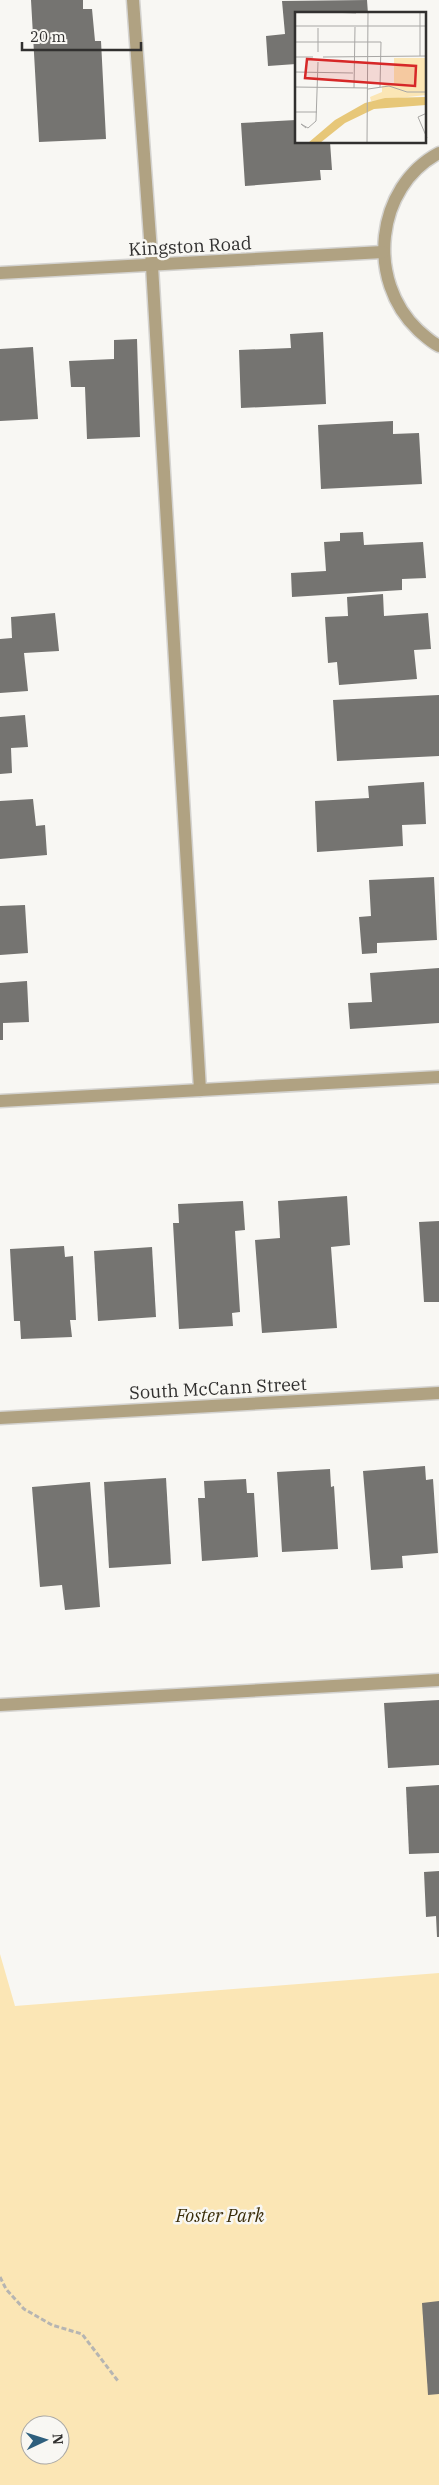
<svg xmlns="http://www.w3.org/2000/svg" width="439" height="2485" font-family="'IBM Plex Serif',serif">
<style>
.park{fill:#fbe6b5;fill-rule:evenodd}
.building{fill:#757471}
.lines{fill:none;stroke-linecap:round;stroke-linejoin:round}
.lane-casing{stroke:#d4d3d0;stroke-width:15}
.street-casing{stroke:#d4d3d0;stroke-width:15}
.path{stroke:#b6b5b2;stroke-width:3;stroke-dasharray:5 2.5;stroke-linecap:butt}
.lane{stroke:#b0a282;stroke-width:12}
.street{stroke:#b0a282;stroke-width:12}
.labels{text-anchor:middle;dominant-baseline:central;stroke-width:5;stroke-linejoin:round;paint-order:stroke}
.street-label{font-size:18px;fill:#31302f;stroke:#f8f7f3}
.park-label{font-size:18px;font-style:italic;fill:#3a2d09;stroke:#f8f7f3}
.inset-road{fill:none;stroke:#a8a7a5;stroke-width:1}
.view{fill:#d62828;fill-opacity:0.15;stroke:#d62828;stroke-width:2.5}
.inset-edge{fill:none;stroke:#31302f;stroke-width:2.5}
</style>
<rect width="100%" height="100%" fill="#f8f7f3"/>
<path class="park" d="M 0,1954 L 15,2006 L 439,1973 L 439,2485 L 0,2485 ZM 30,2425 L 60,2425 L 60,2455 L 30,2455 Z"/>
<g class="building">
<polygon points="31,0 83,0 83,9 92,9 95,41 101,41 106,139 39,142"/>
<polygon points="367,0 368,14 296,14 296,64 268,66 266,36 285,34 282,1"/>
<polygon points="296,120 296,142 330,142 332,170 320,170 321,180 245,186 241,123"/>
<polygon points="323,332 326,404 241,408 239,350 291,348 290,334"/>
<polygon points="137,339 140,437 87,439 85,387 71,387 69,361 114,359 114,340"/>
<polygon points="33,347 38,419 0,421 0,349"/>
<polygon points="393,421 393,434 419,433 422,484 321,489 318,425"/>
<polygon points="363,532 364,545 423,542 426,578 402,579 402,590 292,597 291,573 326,571 324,542 340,541 340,533"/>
<polygon points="383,594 384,616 428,613 431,649 414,650 417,679 339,685 337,662 328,663 325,617 348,616 347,597"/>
<polygon points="55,613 59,651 24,653 28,691 0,693 0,639 12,638 11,617"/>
<polygon points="439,695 439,756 337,761 333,700"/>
<polygon points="25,715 28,747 11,748 12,773 0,774 0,717"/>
<polygon points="424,782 426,824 402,825 403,846 317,852 315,801 369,798 368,786"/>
<polygon points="33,799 36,826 45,825 47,855 0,859 0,801"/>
<polygon points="434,877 437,940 377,943 377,953 362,954 359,917 371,916 369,880"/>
<polygon points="25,905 28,953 0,955 0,906"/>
<polygon points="439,968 439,1023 350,1029 348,1003 372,1002 370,973"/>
<polygon points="27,981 29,1022 3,1023 3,1040 0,1040 0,983"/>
<polygon points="347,1196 350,1245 331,1247 337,1328 262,1333 255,1240 280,1238 278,1201"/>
<polygon points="243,1201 245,1230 235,1231 240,1312 232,1313 233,1326 179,1329 173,1223 179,1223 178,1204"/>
<polygon points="439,1221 439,1302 424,1302 419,1222"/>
<polygon points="64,1246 65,1257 73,1256 76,1320 70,1320 72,1337 21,1339 20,1321 14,1321 10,1249"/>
<polygon points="152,1247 156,1317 98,1321 94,1251"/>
<polygon points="425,1466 426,1480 433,1479 438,1553 402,1556 403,1568 371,1570 363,1471"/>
<polygon points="330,1469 331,1487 334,1486 338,1549 282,1552 277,1472"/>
<polygon points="166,1478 171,1564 109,1568 104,1482"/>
<polygon points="246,1479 247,1493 254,1493 258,1557 202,1561 198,1498 205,1498 204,1481"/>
<polygon points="90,1482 100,1607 65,1610 62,1585 40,1587 32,1487"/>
<polygon points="439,1700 439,1765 388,1768 384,1703"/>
<polygon points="439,1785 439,1853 409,1854 406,1787"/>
<polygon points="439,1871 439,1937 437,1937 436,1916 426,1917 424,1872"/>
<polygon points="439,2301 439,2394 428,2395 422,2303"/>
</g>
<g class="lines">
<g class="lane-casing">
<g id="lane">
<polyline points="133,0 152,266 200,1090"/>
<polyline points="0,1101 439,1077"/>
<polyline points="0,1705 439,1680"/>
</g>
</g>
<g class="street-casing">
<g id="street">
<path d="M 439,153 C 375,187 366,281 418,330 C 425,336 431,342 439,346"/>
<polyline points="0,273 383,252"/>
<polyline points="0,1418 439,1393"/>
</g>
</g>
<polyline class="path" points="0,2277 6,2289 24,2309 52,2325 82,2334 118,2381"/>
<use href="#lane" class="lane"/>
<use href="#street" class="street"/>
</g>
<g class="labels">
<g class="street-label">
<text transform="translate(190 246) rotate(-3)">Kingston Road</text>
<text transform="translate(218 1388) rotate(-3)">South McCann Street</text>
</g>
<g class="park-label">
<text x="220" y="2215">Foster Park</text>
</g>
</g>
<g transform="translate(295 12)">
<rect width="131" height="131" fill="#f8f7f3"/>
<path d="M 99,46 L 131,46 L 131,83 L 76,89 L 75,85 L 87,80 L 87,74 L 99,71 Z" fill="#fbe6b5"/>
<path d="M 131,85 L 131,93 L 79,97 L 50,111 L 25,131 L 13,131 L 40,108 L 70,91 L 90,86 Z" fill="#e7c778"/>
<path class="inset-road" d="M 35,0 L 61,1M 125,0 L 125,44M 0,14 L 132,14M 0,30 L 86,30 L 85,75M 23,40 L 23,16M 0,45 L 18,45M 28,45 L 132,44M 0,60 L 58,61M 0,75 L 73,76M 59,76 L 60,15M 73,77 L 94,74 L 112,80 L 132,80M 0,100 L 22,100M 132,101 L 123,105 L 132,126M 11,116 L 6,112 L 13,116 L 21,109 L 23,50M 72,131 L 73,0"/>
<path class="view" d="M 12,47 L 121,54 L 120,74 L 10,66 Z"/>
<rect width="131" height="131" class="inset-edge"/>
</g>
<g transform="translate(45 2440) rotate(86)"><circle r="24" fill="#f8f7f3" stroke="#a8a7a5"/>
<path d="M0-4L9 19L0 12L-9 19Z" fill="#2e5f7d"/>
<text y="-8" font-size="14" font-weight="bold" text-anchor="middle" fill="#31302f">N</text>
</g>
<path d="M22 42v8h119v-8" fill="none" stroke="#31302f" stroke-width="2.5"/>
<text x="30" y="42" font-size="15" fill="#31302f" stroke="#f8f7f3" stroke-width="4" paint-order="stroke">20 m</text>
</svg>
